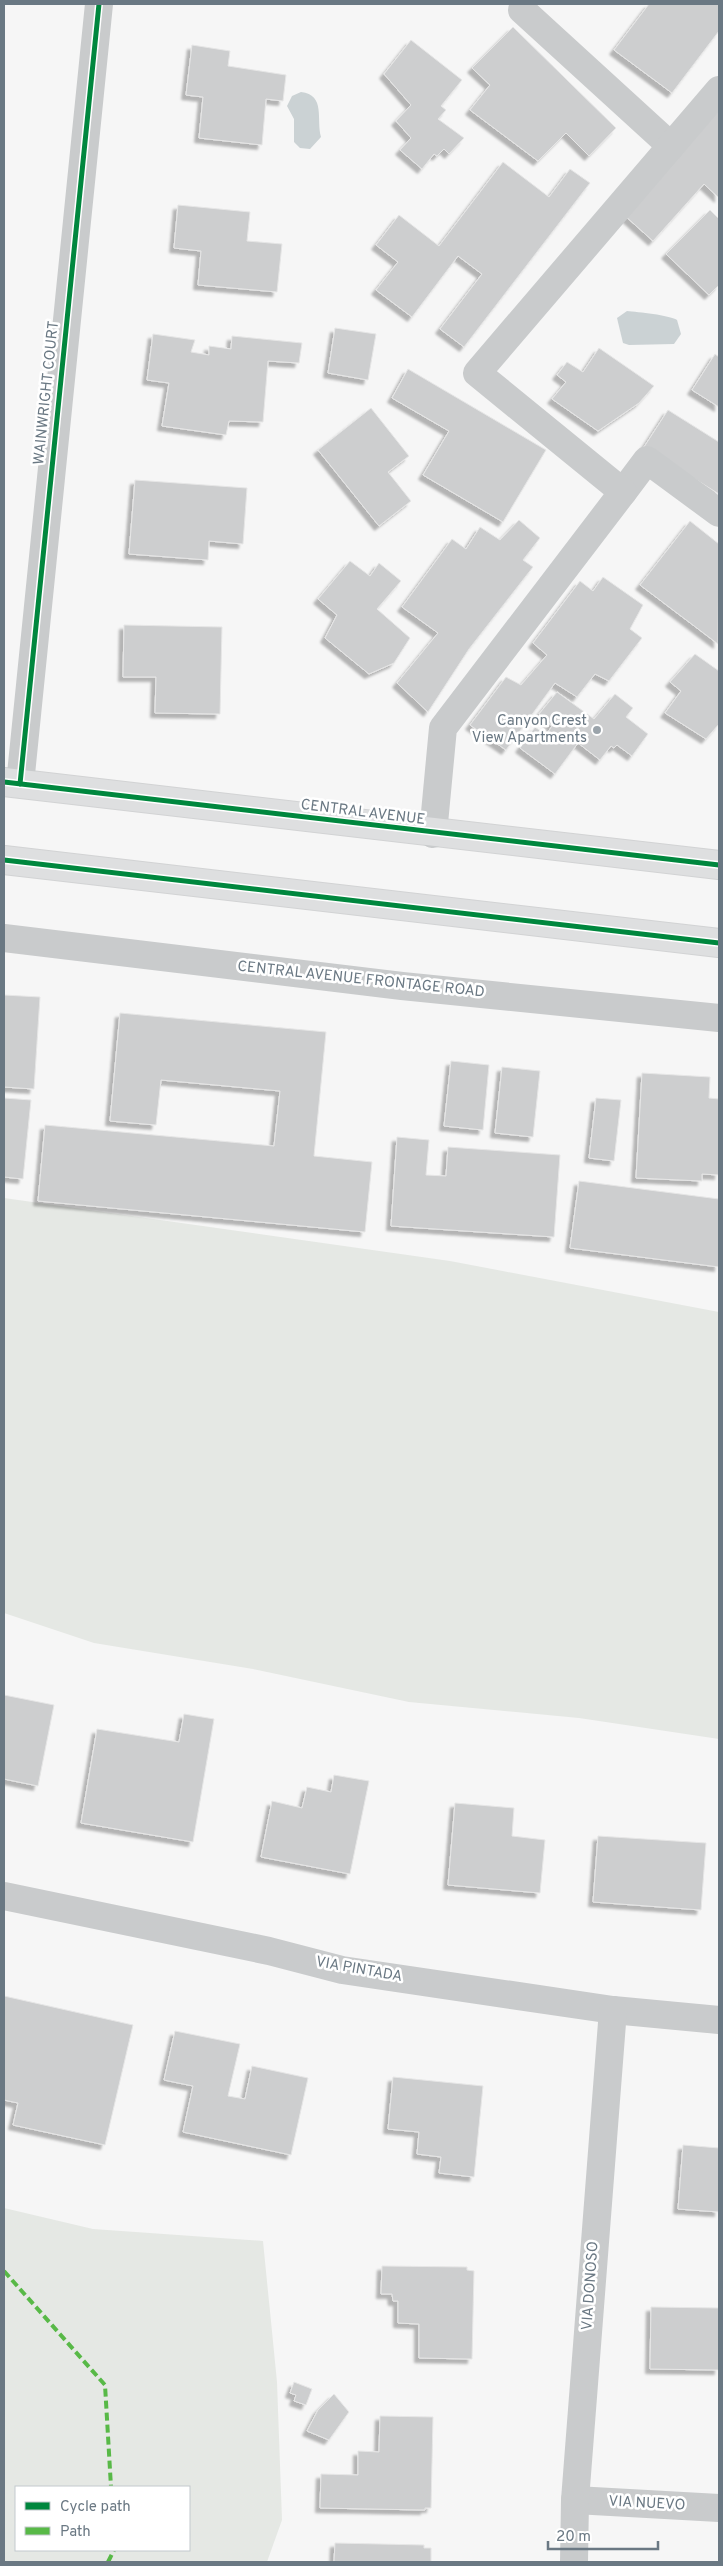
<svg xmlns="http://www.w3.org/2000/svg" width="723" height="2566" font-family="Overpass,sans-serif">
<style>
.green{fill:#e5e8e4;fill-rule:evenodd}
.water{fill:#cbd2d4}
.building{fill:#cdcecf;stroke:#e6e6e6;filter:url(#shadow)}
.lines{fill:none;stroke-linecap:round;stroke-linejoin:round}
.major-casing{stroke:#d2d3d4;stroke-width:30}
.minor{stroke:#c9cbcc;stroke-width:28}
.major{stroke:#dedfe0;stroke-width:28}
.quiet{stroke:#58b947;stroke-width:4;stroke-dasharray:8 4;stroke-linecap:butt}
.cycleway-casing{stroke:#fff;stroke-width:8}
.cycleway{stroke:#00873e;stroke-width:5}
.poi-dot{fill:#9ba4ab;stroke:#fff;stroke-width:2}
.labels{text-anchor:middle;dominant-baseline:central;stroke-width:5;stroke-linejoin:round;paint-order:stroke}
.street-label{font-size:15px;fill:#6a7883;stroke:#fff}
.poi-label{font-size:15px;fill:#6a7883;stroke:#fff;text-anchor:end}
</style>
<defs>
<filter id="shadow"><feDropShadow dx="-4.5" dy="4.5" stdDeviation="1" flood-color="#0004"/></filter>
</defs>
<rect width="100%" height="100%" fill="#f6f6f6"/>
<g class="green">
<polygon points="4,1198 450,1261 719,1312 719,1739 579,1718 409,1702 253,1669 94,1643 4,1613"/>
<path d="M 4,2208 L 93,2229 L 263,2241 L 277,2382 L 282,2520 L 267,2562 L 4,2562 ZM 16,2487 L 189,2487 L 189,2550 L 16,2550 Z"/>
</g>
<g class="water">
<path d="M 301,92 C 326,95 316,119 321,137 L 310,149 L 300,148 L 294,142 L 294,119 L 287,106 L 292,96 Z"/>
<path d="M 627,311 C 638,312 669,315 677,320 L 681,334 L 674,344 L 629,345 L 623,343 L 617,318 Z"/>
</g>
<g class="building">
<polygon points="649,4 719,4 719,31 672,93 614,50"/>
<polygon points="513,27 616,128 589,156 566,133 538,161 470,110 490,85 472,68"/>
<polygon points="411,40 462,80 441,106 446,110 438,119 464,138 449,154 444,149 437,156 434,154 422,169 400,150 411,138 396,121 411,105 384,74"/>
<polygon points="192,45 230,51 228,66 286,75 283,101 266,99 262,145 199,138 203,97 186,95"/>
<polygon points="719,110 719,198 704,184 653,241 624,215"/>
<polygon points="503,162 549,197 570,169 590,183 464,347 440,329 482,274 458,256 412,317 376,290 398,262 376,245 399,215 439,246"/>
<polygon points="178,205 250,212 247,241 282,244 277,292 198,285 201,251 174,248"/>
<polygon points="710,210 719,219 719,285 709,295 666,254"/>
<polygon points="335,328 376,334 368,380 328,373"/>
<polygon points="153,334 195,340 191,352 209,355 209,346 231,349 232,336 302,343 299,363 268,361 263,422 229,421 226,435 162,426 169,383 147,380"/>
<polygon points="599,348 654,386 639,403 598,431 552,399 566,382 557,375 567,362 583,372"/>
<polygon points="715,354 719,357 719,407 692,390"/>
<polygon points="408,369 546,450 503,522 423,475 449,431 392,398"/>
<polygon points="371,408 409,456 388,472 411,501 379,526 318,450"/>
<polygon points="668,410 719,442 719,494 644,447"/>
<polygon points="135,480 247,488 243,544 209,541 208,560 129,554"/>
<polygon points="519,520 540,538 523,560 533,567 469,649 428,712 397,683 438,633 402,607 452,539 466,549 480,527 500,540"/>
<polygon points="690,521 719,544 718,644 640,585"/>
<polygon points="350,561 370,576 379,563 401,581 377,609 410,638 394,663 369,674 325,638 337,615 318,599"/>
<polygon points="603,577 643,605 630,629 642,638 609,681 595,674 577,697 555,683 506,750 470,725 506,677 521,685 547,655 533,643 580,581 593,591"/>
<polygon points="124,625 222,627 220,714 155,713 156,677 123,677"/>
<polygon points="695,654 719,671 719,724 706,739 665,713 681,691 670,682"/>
<polygon points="557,692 594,719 615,694 633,708 626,717 648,734 632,756 617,745 614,748 611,746 600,760 578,743 555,774 520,748 535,727 546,735 552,726 539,714"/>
<polygon points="4,995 40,997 34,1089 4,1087"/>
<polygon points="120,1013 326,1032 314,1156 372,1162 365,1232 38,1201 45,1125 274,1146 280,1091 161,1080 156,1125 110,1121"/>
<polygon points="451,1061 489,1065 483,1130 444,1126"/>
<polygon points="502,1067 540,1071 533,1137 495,1133"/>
<polygon points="642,1073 710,1077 709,1098 719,1099 719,1175 702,1174 702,1181 636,1178"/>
<polygon points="4,1098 31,1100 23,1179 4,1177"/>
<polygon points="596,1098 621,1100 614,1161 589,1158"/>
<polygon points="397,1137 429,1140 426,1175 446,1176 448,1147 560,1155 554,1237 391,1226"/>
<polygon points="579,1181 719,1199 719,1267 570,1248"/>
<polygon points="4,1695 54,1705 38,1786 4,1779"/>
<polygon points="184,1714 214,1719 193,1842 81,1823 97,1729 179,1742"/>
<polygon points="334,1775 369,1781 350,1874 261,1857 272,1801 302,1808 307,1787 331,1792"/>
<polygon points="455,1803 514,1808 512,1836 545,1840 540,1893 448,1885"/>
<polygon points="598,1836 706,1843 701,1910 593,1902"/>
<polygon points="4,1996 133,2025 105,2145 13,2125 18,2103 4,2100"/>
<polygon points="175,2031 240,2044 228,2096 245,2099 252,2066 308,2078 291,2155 183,2132 193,2086 164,2080"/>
<polygon points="393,2077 483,2086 474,2177 439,2173 441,2157 417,2154 419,2132 388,2129"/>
<polygon points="683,2145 719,2148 719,2212 678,2209"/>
<polygon points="382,2266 467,2267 467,2270 474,2271 472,2359 419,2358 419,2324 398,2323 398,2301 393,2301 392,2294 381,2294"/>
<polygon points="651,2307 719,2308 719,2370 650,2369"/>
<polygon points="294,2382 312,2389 306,2405 294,2401 296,2395 290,2393"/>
<polygon points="334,2394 349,2412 329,2440 307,2431 318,2410"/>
<polygon points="380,2416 433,2417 431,2508 425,2508 425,2510 320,2508 321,2474 358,2475 358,2451 379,2452"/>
<polygon points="335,2543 424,2545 424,2548 431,2548 431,2562 334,2562"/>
</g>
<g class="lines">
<g class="major-casing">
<g id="major">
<polyline points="4,782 719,865"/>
<polyline points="4,860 719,943"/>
</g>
</g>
<g class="minor">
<polyline points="522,10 671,146"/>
<polyline points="623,492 647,460 719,513"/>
<polyline points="20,784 99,4"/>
<polyline points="433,834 443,728 623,492 477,373 719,90"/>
<polyline points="4,938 402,986 719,1018"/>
<polyline points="4,1896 269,1951 342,1970 613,2010 719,2020"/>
<polyline points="575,2500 719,2508"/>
<polyline points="574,2562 575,2500 613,2010"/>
</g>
<use href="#major" class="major"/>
<g class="quiet">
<polyline points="4,2271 105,2385 111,2487"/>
<polyline points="108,2562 114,2550"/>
</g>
<g class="cycleway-casing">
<g id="cycleway">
<polyline points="4,782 719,865"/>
<polyline points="20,784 99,4"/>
<polyline points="4,860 719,943"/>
</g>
</g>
<use href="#cycleway" class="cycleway"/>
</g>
<circle class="poi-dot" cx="597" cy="730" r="5"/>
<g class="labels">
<g class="street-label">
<text transform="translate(47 393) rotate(-84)">WAINWRIGHT COURT</text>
<text transform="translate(363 813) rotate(7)">CENTRAL AVENUE</text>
<text transform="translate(361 980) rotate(6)">CENTRAL AVENUE FRONTAGE ROAD</text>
<text transform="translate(359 1970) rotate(10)">VIA PINTADA</text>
<text transform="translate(591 2286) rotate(-86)">VIA DONOSO</text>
<text transform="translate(647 2504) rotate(3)">VIA NUEVO</text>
</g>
<g class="poi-label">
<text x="587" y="721">Canyon Crest<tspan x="587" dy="17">View Apartments</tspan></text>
</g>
</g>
<rect width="723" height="2566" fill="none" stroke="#6a7883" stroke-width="10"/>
<rect x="15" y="2486" width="175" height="65" fill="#ffffff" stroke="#c3c9cd"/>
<rect x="25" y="2502" width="25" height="8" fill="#00873e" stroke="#c3c9cd"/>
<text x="60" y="2511" font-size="15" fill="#6a7883">Cycle path</text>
<rect x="25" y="2527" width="25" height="8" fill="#58b947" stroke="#c3c9cd"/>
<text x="60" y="2536" font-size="15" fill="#6a7883">Path</text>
<path d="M548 2541v8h110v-8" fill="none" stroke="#6a7883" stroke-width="2.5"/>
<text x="556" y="2541" font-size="15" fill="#6a7883" stroke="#ffffff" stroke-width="4" paint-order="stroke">20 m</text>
</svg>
